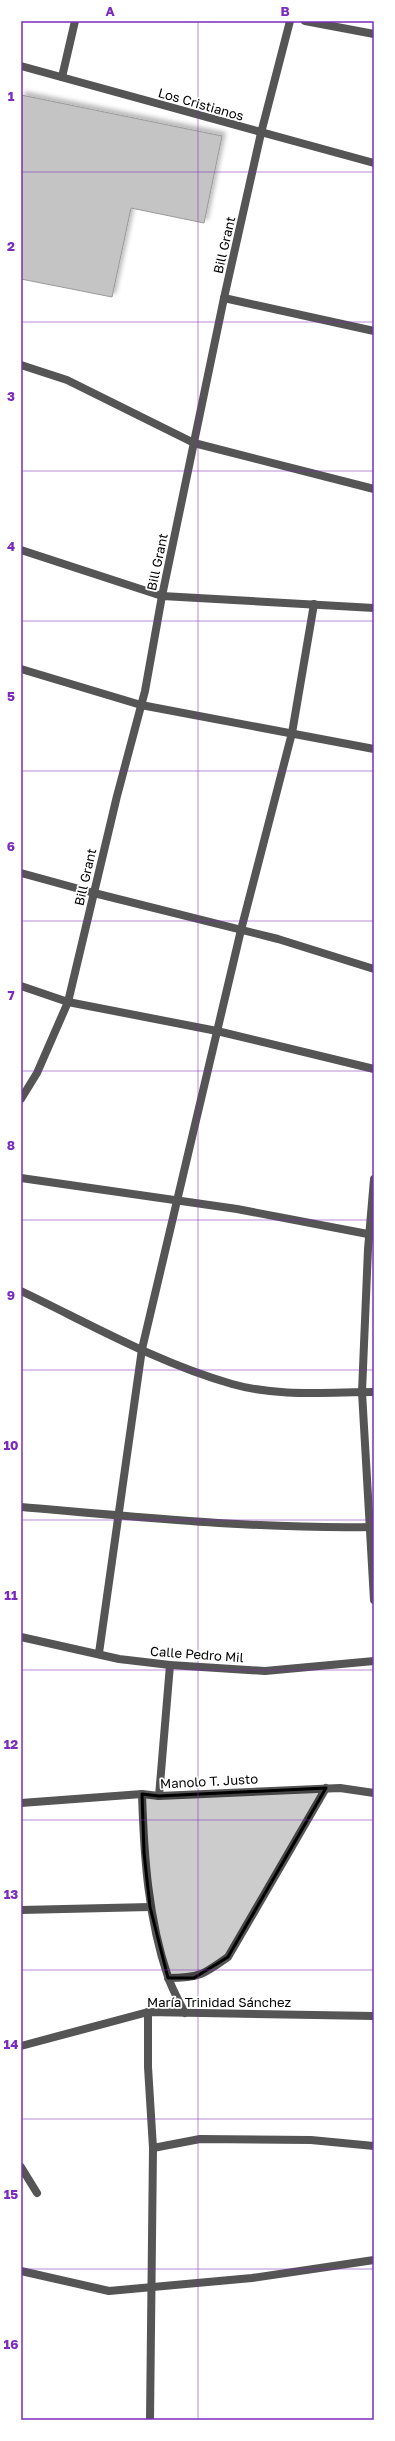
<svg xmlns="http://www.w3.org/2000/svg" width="395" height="2441" font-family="'Golos Text',sans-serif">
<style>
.building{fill:#c4c4c4;stroke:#999;filter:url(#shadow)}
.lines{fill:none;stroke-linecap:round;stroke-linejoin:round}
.minor{stroke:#555;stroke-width:8}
.tertiary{stroke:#555;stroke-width:8}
.marked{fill:#000;fill-opacity:0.2;stroke:#000;stroke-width:3;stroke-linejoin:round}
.grid{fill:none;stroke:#7b2cbf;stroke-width:1;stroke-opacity:0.55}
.labels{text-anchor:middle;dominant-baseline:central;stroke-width:3.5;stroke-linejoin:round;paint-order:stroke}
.street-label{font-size:13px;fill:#000;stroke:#fff}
.neatline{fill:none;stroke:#7b2cbf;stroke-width:1.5}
.grid-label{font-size:13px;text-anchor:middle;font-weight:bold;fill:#7b2cbf}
</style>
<defs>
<filter id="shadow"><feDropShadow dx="3.5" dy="-3.5" stdDeviation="2" flood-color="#0004"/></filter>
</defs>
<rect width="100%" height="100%" fill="#fff"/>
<polygon class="building" points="21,95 222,136 204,223 131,208 112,297 21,279"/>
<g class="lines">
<g class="minor">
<polyline points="305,21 374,34"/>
<polyline points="21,66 374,163"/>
<polyline points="62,77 75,21"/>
<polyline points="224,298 374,331"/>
<polyline points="21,365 67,380 194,443 374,489"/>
<polyline points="21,550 162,596 374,608"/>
<polyline points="21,669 141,705 374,749"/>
<polyline points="21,873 94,893 278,939 374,969"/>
<polyline points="21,986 68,1002 217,1031 374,1069"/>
<polyline points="21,1178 237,1209 373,1235"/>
<polyline points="374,1179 368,1249 362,1392 374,1600"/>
<path d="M 21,1291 C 90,1324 158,1363 232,1384 C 277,1397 328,1392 374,1392"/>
<path d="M 21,1507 C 138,1517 255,1529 373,1527"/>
<polyline points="21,1637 119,1659 170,1665 265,1671 374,1661"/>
<polyline points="99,1653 142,1349 241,930 292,733 314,604"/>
<path d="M 142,1794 C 144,1856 148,1918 168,1977 C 172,1989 179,2001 185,2013"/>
<polyline points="159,1796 170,1665"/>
<polyline points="21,1803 142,1794 159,1796 340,1788 374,1793"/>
<polyline points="21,1910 150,1907"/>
<path d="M 168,1978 C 199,1978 203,1975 228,1957 L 326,1788"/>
<polyline points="148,2012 148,2067 153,2148 150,2420"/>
<polyline points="21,2046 148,2012 374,2016"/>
<polyline points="153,2148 200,2139 311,2140 374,2146"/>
<polyline points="21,2167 37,2193"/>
<polyline points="21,2271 109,2291 252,2278 374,2260"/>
</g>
<polyline class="tertiary" points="21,1099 37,1073 68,1002 117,796 145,691 162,596 224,298 261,133 290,21"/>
</g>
<path class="marked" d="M 326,1788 L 228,1957 L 194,1978 L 168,1978 L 150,1907 L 144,1853 L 142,1794 L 159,1796 Z"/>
<path class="grid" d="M 198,21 L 198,2420M 21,172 L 374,172M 21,322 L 374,322M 21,471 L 374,471M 21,621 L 374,621M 21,771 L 374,771M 21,921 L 374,921M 21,1071 L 374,1071M 21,1220 L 374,1220M 21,1370 L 374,1370M 21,1520 L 374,1520M 21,1670 L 374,1670M 21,1820 L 374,1820M 21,1970 L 374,1970M 21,2119 L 374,2119M 21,2269 L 374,2269"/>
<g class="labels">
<g class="street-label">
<text transform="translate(201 104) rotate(16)">Los Cristianos</text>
<text transform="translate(224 245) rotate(-77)">Bill Grant</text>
<text transform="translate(157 562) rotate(-78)">Bill Grant</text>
<text transform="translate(85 877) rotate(-77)">Bill Grant</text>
<text transform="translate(197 1654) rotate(4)">Calle Pedro Mil</text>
<text transform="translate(209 1781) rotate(-3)">Manolo T. Justo</text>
<text x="219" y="2002">María Trinidad Sánchez</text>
</g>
</g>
<rect width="395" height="2441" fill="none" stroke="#ffffff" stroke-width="44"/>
<rect x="22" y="22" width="351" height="2397" class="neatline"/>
<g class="grid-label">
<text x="110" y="16">A</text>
<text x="285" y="16">B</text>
<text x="11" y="101">1</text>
<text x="11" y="251">2</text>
<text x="11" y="401">3</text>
<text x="11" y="551">4</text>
<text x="11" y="701">5</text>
<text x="11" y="851">6</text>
<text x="11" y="1000">7</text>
<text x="11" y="1150">8</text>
<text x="11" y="1300">9</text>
<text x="11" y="1450">10</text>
<text x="11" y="1600">11</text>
<text x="11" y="1749">12</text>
<text x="11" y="1899">13</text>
<text x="11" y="2049">14</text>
<text x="11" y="2199">15</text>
<text x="11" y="2349">16</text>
</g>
</svg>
